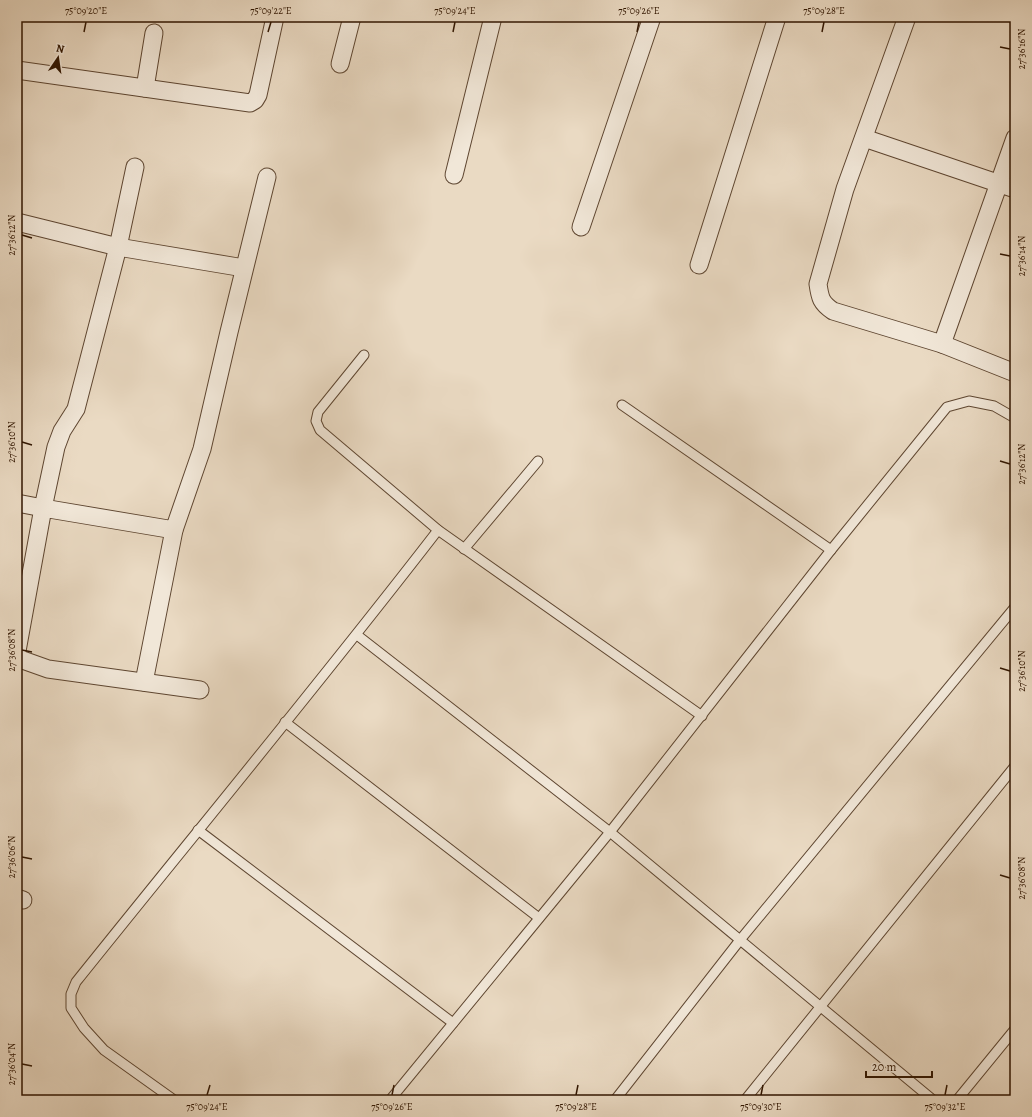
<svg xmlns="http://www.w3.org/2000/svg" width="1032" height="1117" font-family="Alegreya,serif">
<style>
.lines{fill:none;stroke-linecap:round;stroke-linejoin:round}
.service-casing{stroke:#5e4631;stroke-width:11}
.minor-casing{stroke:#5e4631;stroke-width:19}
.service{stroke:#f1e7d8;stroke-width:9}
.minor{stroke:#f1e7d8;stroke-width:17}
.ticks{fill:none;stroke:#301500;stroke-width:1.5}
.neatline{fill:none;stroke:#301500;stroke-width:1.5}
.ticks-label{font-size:10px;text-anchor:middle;fill:#301500}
</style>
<rect width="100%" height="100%" fill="#eadac3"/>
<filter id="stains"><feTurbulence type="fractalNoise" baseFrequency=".005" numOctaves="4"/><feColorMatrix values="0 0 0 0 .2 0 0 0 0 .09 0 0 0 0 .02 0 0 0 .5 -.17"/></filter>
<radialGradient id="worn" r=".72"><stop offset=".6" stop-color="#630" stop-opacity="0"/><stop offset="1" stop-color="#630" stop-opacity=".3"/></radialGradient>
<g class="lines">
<g class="service-casing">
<g id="service">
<polyline points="364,355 318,412 316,421 320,430 438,530 702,716"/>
<polyline points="622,405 831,550"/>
<polyline points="464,549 538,461"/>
<polyline points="357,635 610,832 933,1100"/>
<polyline points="285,722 539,918"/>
<polyline points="198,830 453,1023"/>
<path d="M 174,1100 L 104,1050 L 84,1028 L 71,1008 L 71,994 L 76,982 C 197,831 320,683 438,530"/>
<polyline points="390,1100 610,832 831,550 947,407 969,401 994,406 1015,418"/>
<polyline points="615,1100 740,940 1015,607"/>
<polyline points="745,1100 1015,766"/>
<polyline points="957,1100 1015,1029"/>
</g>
</g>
<g class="minor-casing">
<g id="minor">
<path d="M 907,17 L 845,189 L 818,284 C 820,298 821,303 833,311 L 942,344 L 1015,373"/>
<polyline points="340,64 352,17"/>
<polyline points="17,70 250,103 255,100 258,95 275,17"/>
<polyline points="145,88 154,33"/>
<polyline points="864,138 1015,189"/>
<polyline points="454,175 493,17"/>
<polyline points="17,222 118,247 244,268"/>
<polyline points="581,227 652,17"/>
<polyline points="699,265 777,17"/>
<polyline points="942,344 1015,138"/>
<polyline points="17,503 43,508 56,447 62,431 76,409 118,247 135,167"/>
<polyline points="17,651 43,508 174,530 202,449 229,332 267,177"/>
<polyline points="17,658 48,669 200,690"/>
<polyline points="144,682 174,530"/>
<polyline points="17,898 23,900"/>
</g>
</g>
<use href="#service" class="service"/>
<use href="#minor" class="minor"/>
</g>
<path class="ticks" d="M 84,32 L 86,22M 268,32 L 271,22M 453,32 L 455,22M 637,32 L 639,22M 822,32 L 824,22M 1000,47 L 1010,49M 22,235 L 32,238M 1000,254 L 1010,256M 22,442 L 32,445M 1000,461 L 1010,464M 22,650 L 32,652M 1000,668 L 1010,671M 22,857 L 32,859M 1000,875 L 1010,878M 22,1064 L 32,1066M 207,1095 L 210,1085M 392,1095 L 394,1085M 576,1095 L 578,1085M 761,1095 L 763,1085M 945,1095 L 947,1085"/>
<rect width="1032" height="1117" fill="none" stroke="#eadac3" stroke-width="44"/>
<g transform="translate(58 58) rotate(13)" stroke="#f1e7d8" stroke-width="3" paint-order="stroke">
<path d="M0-3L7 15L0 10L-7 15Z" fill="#301500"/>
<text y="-6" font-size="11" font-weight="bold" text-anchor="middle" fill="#301500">N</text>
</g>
<path d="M866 1071v6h66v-6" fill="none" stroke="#301500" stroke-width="2"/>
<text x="872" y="1071" font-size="12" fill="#301500" stroke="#f1e7d8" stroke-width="3" paint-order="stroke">20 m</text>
<rect x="22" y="22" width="988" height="1073" class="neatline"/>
<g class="ticks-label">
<text x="86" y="14">75°09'20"E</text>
<text x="271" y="14">75°09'22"E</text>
<text x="455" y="14">75°09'24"E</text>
<text x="639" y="14">75°09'26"E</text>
<text x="824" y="14">75°09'28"E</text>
<text transform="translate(1021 49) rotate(-90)" y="4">27°36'16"N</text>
<text transform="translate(11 235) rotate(-90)" y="4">27°36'12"N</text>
<text transform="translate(1021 256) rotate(-90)" y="4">27°36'14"N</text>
<text transform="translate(11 442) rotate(-90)" y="4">27°36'10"N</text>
<text transform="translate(1021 464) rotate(-90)" y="4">27°36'12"N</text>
<text transform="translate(11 650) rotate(-90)" y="4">27°36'08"N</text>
<text transform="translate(1021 671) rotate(-90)" y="4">27°36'10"N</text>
<text transform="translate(11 857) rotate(-90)" y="4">27°36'06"N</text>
<text transform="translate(1021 878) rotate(-90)" y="4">27°36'08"N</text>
<text transform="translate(11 1064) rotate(-90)" y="4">27°36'04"N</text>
<text x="207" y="1110">75°09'24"E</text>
<text x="392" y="1110">75°09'26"E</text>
<text x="576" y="1110">75°09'28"E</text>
<text x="761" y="1110">75°09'30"E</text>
<text x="945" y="1110">75°09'32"E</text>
</g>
<rect width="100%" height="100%" filter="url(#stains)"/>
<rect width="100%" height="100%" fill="url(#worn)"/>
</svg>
